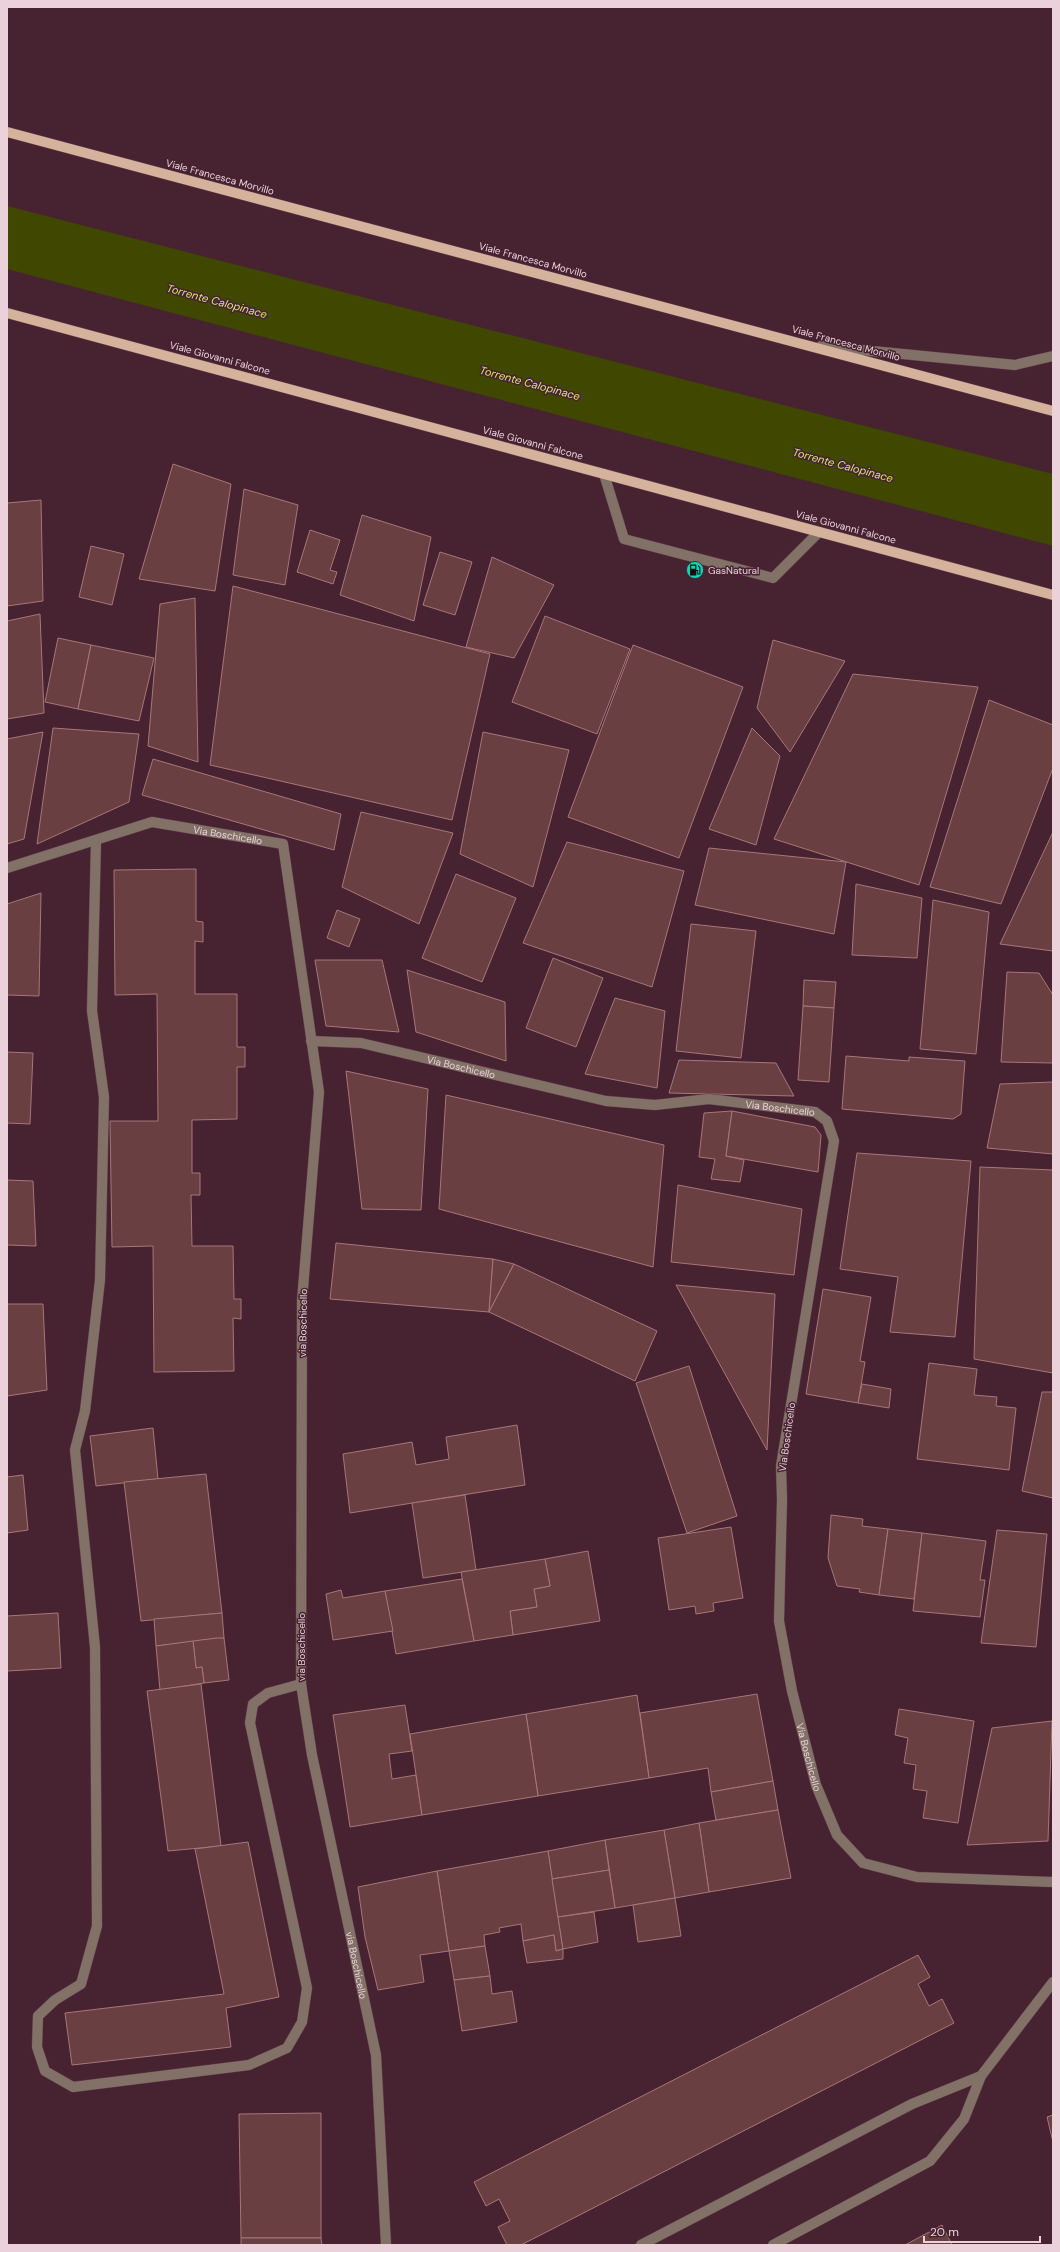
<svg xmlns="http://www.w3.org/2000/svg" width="1060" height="2252" font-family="'DM Sans',sans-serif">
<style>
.water{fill:#404700}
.building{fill:#6a3f42;stroke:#a77779}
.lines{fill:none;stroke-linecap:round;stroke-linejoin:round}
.minor-casing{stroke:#613e4c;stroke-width:11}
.major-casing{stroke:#613e4c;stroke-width:11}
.minor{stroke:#827166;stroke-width:10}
.major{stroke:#d4b29b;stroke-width:10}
.labels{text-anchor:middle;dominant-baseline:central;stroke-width:3;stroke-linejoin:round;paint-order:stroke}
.street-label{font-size:10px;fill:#ead1da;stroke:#472231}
.poi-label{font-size:10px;fill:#ead1da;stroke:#472231;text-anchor:start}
.water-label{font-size:11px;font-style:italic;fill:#d7e677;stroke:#472231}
</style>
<rect width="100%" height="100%" fill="#472231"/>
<polygon class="water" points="7,206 1053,474 1053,546 7,269"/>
<g class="building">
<polygon points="173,464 231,484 215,591 139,579"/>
<polygon points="244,489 298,505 285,585 233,575"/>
<polygon points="41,500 43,601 7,606 7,503"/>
<polygon points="362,515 431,537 414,621 340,595"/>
<polygon points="310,530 340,540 330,570 337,572 333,584 297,572"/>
<polygon points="91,546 124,554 112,605 79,597"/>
<polygon points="440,552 472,562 455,615 423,605"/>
<polygon points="492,557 554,585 514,658 466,647"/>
<polygon points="233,586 490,654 452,820 210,765"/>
<polygon points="195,598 198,762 148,746 160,604"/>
<polygon points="40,614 44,713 7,719 7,621"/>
<polygon points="545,616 630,649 597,734 512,702"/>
<polygon points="58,638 91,645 78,709 45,702"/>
<polygon points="773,640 845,661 790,752 757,708"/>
<polygon points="91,645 154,658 139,721 78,709"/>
<polygon points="633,645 743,687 679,858 568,817"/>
<polygon points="853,674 978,687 919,885 774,839"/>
<polygon points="989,700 1053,725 1053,768 1001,904 930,887"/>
<polygon points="53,728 139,734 129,802 37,844"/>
<polygon points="752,728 780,756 756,845 709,829"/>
<polygon points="43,732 24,839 7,844 7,739"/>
<polygon points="483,732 569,750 533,887 460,854"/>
<polygon points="153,759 341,814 334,850 142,795"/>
<polygon points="361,812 453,833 419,924 342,887"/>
<polygon points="1053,832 1053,951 1000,944"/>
<polygon points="567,842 684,871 652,987 523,943"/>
<polygon points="709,848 846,862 834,934 695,905"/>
<polygon points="196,869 196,921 203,922 203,942 195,941 195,994 237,994 237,1047 245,1047 245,1067 237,1067 237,1119 192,1120 192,1173 200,1173 200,1195 191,1195 192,1246 233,1246 234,1299 241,1299 241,1319 233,1318 234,1371 154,1372 153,1246 112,1247 110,1121 158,1121 157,994 115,995 114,870"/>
<polygon points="456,874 516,898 482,982 422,958"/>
<polygon points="856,884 922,898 917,958 852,955"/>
<polygon points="41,893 39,996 7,995 7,904"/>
<polygon points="933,900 989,912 976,1054 920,1049"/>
<polygon points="337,910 360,919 349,947 327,938"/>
<polygon points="691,924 756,931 741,1058 676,1051"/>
<polygon points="553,958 603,978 576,1047 526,1028"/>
<polygon points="315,960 382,960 399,1032 326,1026"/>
<polygon points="407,970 505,1002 506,1061 416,1032"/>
<polygon points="1007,972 1039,973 1053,995 1053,1063 1001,1062"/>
<polygon points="804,980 836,982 834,1008 803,1006"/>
<polygon points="615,998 665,1011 657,1088 585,1074"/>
<polygon points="803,1006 834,1008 829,1082 798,1080"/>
<polygon points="7,1052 33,1053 30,1124 7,1123"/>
<polygon points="846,1056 909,1061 909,1057 965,1061 961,1114 953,1119 842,1109"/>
<polygon points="679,1060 776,1063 794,1096 669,1093"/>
<polygon points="346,1071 428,1089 421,1210 362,1209"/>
<polygon points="1053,1082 1053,1154 987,1148 1000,1084"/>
<polygon points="446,1095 664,1145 653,1267 439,1209"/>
<polygon points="732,1111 726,1156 744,1160 740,1182 711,1179 715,1159 699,1157 704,1113"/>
<polygon points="732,1111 815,1127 821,1135 818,1172 726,1156"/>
<polygon points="857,1153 971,1161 955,1337 890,1332 898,1277 840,1269"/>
<polygon points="980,1167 1053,1170 1053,1373 974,1359"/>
<polygon points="7,1180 33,1181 36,1246 7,1245"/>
<polygon points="678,1185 802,1209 794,1275 671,1262"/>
<polygon points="336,1243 493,1259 489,1312 330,1299"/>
<polygon points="493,1259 514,1264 489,1312"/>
<polygon points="514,1264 657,1331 635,1381 489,1312"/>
<polygon points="676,1285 775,1294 767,1450"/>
<polygon points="823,1289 871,1297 860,1361 865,1362 858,1403 806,1394"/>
<polygon points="7,1304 43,1304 47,1390 7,1396"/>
<polygon points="929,1363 977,1369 974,1395 997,1397 996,1406 1016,1408 1009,1470 917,1459"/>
<polygon points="689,1366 737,1516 687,1533 636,1383"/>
<polygon points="862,1384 891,1389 889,1408 858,1403"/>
<polygon points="1042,1392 1053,1392 1053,1498 1022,1491"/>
<polygon points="517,1425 525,1485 350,1513 343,1454 412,1442 416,1465 449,1459 446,1437"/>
<polygon points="153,1428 158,1479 96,1486 90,1436"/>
<polygon points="206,1474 222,1613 141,1621 124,1482"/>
<polygon points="23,1475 28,1530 7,1533 7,1477"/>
<polygon points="465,1495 476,1570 423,1578 412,1503"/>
<polygon points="831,1515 863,1519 862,1526 888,1529 879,1595 859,1592 860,1589 837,1586 828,1558"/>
<polygon points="731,1527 743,1598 713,1603 714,1611 696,1614 695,1606 669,1610 658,1538"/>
<polygon points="888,1529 922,1533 914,1599 879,1595"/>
<polygon points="997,1530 1047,1534 1036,1647 981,1643"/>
<polygon points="922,1533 986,1541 980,1580 985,1580 980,1617 913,1611"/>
<polygon points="588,1551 600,1621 513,1635 510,1611 537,1607 534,1589 550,1586 545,1559"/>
<polygon points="545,1559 550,1586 534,1589 537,1607 510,1611 513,1635 474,1641 461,1572"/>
<polygon points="462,1579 474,1641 396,1654 385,1591"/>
<polygon points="341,1590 343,1598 385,1591 393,1631 333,1640 326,1594"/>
<polygon points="58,1613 61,1668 7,1671 7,1616"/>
<polygon points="222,1613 224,1638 156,1646 154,1619"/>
<polygon points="217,1638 224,1638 229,1680 204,1683 202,1667 196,1668 193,1641"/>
<polygon points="193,1641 196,1668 202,1667 204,1683 160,1690 156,1646"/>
<polygon points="201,1684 221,1846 168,1851 147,1691"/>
<polygon points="757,1694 773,1781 711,1792 708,1768 649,1778 640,1713"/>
<polygon points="637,1695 649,1778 538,1796 526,1714"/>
<polygon points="405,1705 412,1751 389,1754 392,1779 416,1775 422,1815 350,1827 333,1715"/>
<polygon points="899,1709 974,1721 958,1823 923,1818 927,1791 913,1789 916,1765 904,1763 908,1738 895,1735"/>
<polygon points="526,1714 538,1796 422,1815 410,1734"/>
<polygon points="1052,1721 1048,1841 967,1845 992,1728"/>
<polygon points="773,1781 778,1810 716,1820 711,1792"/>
<polygon points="778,1810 791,1878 709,1892 699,1823"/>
<polygon points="699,1823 709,1892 675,1898 664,1830"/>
<polygon points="664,1830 675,1898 615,1908 605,1840"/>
<polygon points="605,1840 609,1870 552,1879 548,1851"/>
<polygon points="248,1842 279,1997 226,2008 231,2047 72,2065 65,2013 224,1994 195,1849"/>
<polygon points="548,1851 563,1949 556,1951 554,1935 523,1941 521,1924 499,1928 500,1932 484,1935 485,1946 449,1951 437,1871"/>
<polygon points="609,1870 615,1908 558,1917 552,1879"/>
<polygon points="437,1871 449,1951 420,1955 424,1982 378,1990 365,1937 358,1887"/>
<polygon points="675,1898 681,1936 638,1942 633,1905"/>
<polygon points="594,1912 598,1942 563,1949 558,1917"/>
<polygon points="554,1935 556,1951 563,1949 563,1959 527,1963 523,1941"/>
<polygon points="485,1946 490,1976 454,1980 449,1951"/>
<polygon points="918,1955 930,1977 918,1984 929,2006 942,1999 954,2023 521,2245 507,2245 498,2227 510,2221 499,2199 486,2206 474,2182"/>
<polygon points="490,1976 492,1994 512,1991 517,2022 462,2031 454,1980"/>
<polygon points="321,2113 321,2238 241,2238 239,2114"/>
<polygon points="1053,2115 1053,2142 1047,2117"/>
<polygon points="942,2225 952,2245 905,2245"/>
<polygon points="241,2238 321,2238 322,2245 241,2245"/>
</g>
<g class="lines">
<g class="minor-casing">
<g id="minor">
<polyline points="821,346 1015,365 1053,356"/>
<polyline points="604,474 624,539 773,578 819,532"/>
<polyline points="96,841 92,1011 104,1097 100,1280 85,1411 75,1450 95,1647 97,1926 81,1984 55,2000 38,2016 37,2047 45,2071 73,2087 249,2065 287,2048 302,2022 307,1988 250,1723 253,1704 268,1693 301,1684"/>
<path id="s1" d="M 7,868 L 152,822 L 283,844 L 319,1092 L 302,1301 L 301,1684 L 312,1755 L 376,2055 L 386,2245"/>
<path id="s2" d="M 311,1041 L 361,1043 L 606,1101 L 655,1105 L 709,1099 L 815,1112 L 827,1121 L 834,1141 L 781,1466 L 782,1499 L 779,1621 L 792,1691 L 816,1785 L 837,1835 L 863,1863 L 917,1877 L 1053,1882"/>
<polyline points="641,2245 912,2104 981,2076"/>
<polyline points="773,2245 930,2161 964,2119 981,2076 1053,1982"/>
</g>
</g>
<g class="major-casing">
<g id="major">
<polyline points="7,132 1053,411"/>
<polyline points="7,313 1053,595"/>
</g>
</g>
<use href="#minor" class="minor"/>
<use href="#major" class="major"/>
</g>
<defs>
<g id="fuel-disc" transform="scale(0.9)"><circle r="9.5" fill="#12d5b4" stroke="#472231"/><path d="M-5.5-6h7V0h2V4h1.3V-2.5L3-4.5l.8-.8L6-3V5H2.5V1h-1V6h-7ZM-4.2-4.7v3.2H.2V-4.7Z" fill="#111"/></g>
</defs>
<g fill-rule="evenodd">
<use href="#fuel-disc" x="695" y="570"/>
</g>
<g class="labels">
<g class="street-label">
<text transform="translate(220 177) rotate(15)">Viale Francesca Morvillo</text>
<text transform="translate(533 260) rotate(15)">Viale Francesca Morvillo</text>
<text transform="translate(846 343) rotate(15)">Viale Francesca Morvillo</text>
<text transform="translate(220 358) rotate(15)">Viale Giovanni Falcone</text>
<text transform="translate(533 443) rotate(15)">Viale Giovanni Falcone</text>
<text transform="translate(846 527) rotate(15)">Viale Giovanni Falcone</text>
<text stroke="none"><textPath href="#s1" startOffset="229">Via Boschicello</textPath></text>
<text stroke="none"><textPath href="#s2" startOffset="153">Via Boschicello</textPath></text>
<text stroke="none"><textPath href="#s2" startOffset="477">Via Boschicello</textPath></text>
<text transform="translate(303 1323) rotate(-89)">via Boschicello</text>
<text transform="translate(787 1437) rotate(-82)">Via Boschicello</text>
<text transform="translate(301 1647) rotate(-90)">via Boschicello</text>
<text stroke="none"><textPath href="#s2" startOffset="1172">Via Boschicello</textPath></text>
<text stroke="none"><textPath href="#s1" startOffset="1415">via Boschicello</textPath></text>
</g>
<g class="poi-label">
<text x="708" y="570">GasNatural</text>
</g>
<g class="water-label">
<text transform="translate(217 301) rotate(15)">Torrente Calopinace</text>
<text transform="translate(530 383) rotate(15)">Torrente Calopinace</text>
<text transform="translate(843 465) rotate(15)">Torrente Calopinace</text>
</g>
</g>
<rect width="1060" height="2252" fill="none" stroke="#ead1da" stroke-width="16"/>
<path d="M924 2236v6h116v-6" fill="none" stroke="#ead1da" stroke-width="2"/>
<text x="930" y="2236" font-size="12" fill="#ead1da" stroke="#472231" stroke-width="3" paint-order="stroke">20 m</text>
</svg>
